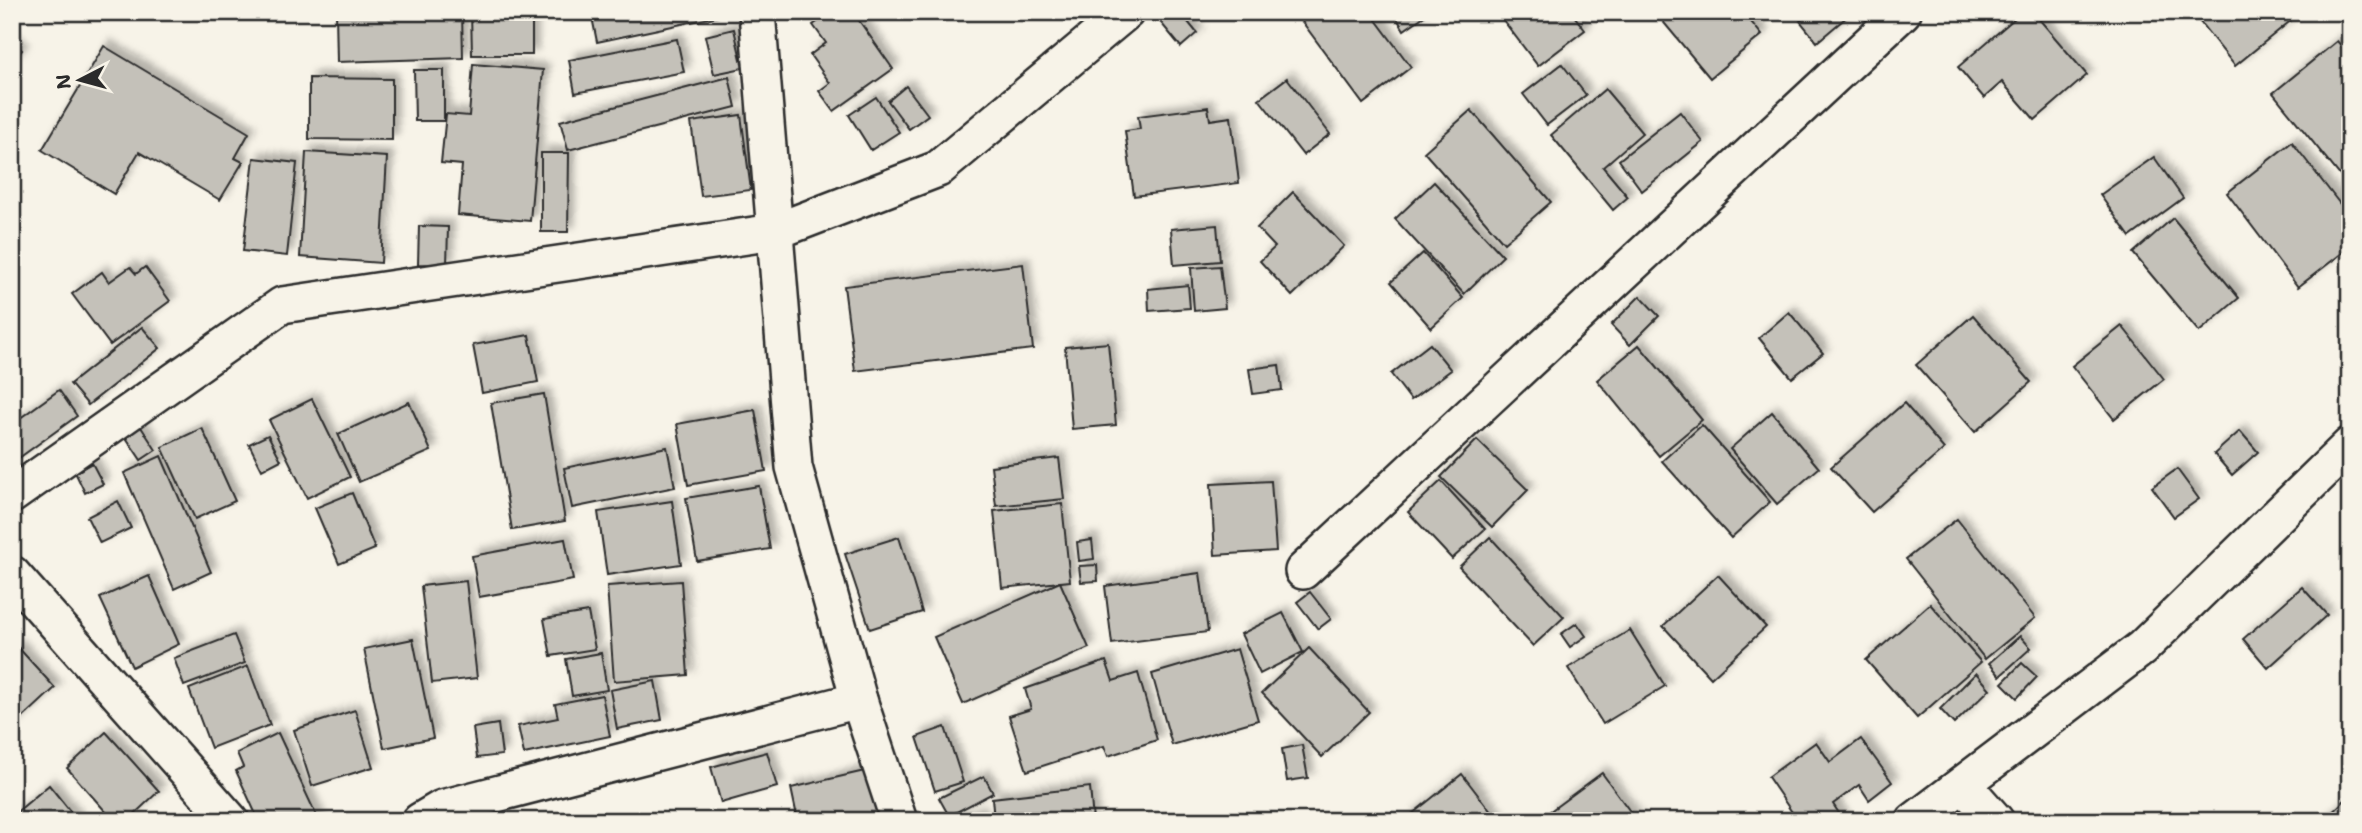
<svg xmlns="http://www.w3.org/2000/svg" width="2362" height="833" font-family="'Shantell Sans',sans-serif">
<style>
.building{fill:#c4c1b9;stroke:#2b2b2b;stroke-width:2;filter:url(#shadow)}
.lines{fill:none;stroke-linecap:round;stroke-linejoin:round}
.minor-casing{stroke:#2b2b2b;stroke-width:40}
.minor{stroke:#f7f3e8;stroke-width:35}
</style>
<defs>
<filter id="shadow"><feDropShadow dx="6" dy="-6" stdDeviation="3.5" flood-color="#0004"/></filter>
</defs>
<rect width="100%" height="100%" fill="#f7f3e8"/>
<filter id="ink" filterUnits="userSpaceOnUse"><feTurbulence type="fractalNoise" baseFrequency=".0143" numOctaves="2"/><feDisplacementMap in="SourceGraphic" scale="14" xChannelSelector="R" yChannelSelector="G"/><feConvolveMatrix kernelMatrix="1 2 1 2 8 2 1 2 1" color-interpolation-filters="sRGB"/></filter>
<g filter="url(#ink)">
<g class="building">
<polygon points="336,12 462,12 463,58 337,62"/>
<polygon points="471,12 532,12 532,55 472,55"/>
<polygon points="591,12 734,12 734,13 597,42"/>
<polygon points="831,12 853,12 893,69 834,111 819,91 830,83 810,55 826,43 813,25"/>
<polygon points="1152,12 1180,12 1197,33 1181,47"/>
<polygon points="1295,12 1370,12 1411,67 1363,104"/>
<polygon points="1393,12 1430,12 1404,30"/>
<polygon points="1497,12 1571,12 1585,30 1538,66"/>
<polygon points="1655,12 1743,12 1762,35 1710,78"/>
<polygon points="1811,12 1846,12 1849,15 1817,42 1800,21"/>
<polygon points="2022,12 2033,12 2087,75 2035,120 2002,82 1984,98 1958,67"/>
<polygon points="2192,12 2298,12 2299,14 2235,66"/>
<polygon points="734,29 743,68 714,74 705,36"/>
<polygon points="677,39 684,72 575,93 569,60"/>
<polygon points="12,41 22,50 12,62"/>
<polygon points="2337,41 2350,56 2350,188 2273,93"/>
<polygon points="104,46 249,133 235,158 243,162 220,200 139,152 114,194 42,150"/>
<polygon points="473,64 543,70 530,221 458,215 462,165 441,163 446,114 469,116"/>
<polygon points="1562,64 1586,95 1547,125 1523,94"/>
<polygon points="414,70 444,70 444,121 415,121"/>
<polygon points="729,77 736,107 568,150 560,121"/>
<polygon points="309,78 392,79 392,140 309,139"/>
<polygon points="1287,78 1330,134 1303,155 1259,99"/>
<polygon points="906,86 928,115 909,129 888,101"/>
<polygon points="1605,89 1642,133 1603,167 1628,197 1613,210 1551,135"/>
<polygon points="876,97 899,132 871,150 849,115"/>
<polygon points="1208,107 1210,120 1231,117 1239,183 1134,196 1125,131 1140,129 1138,116"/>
<polygon points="1471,110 1551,202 1504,243 1424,152"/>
<polygon points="1680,112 1703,142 1642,191 1619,160"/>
<polygon points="741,115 751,190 701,196 691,122"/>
<polygon points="2292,142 2350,217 2350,247 2298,287 2227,193"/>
<polygon points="306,152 387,157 381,263 300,257"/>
<polygon points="541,153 569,153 568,232 541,232"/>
<polygon points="2154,157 2183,198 2130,237 2100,195"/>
<polygon points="254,158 297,163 287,256 243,251"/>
<polygon points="1434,182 1503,256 1464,294 1395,219"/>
<polygon points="1293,192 1344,246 1292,296 1260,261 1275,247 1257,228"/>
<polygon points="2173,218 2239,298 2199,332 2133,253"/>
<polygon points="1217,225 1220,261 1174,265 1171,229"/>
<polygon points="419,226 448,227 447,265 418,264"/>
<polygon points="1423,253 1463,298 1431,328 1391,282"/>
<polygon points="1023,264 1033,349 855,371 844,286"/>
<polygon points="1220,266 1225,308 1194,311 1191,268"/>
<polygon points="130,267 136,274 145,267 170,301 110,345 72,294 102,272 109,282"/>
<polygon points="1188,285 1190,308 1149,311 1148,289"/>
<polygon points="1640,296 1659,316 1630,345 1611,325"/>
<polygon points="1789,312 1823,353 1792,378 1759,338"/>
<polygon points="1973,315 2031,382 1975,432 1916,365"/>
<polygon points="2122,326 2164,379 2114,419 2072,366"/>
<polygon points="142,327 160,348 88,405 70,384"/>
<polygon points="529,335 538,382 482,393 473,345"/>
<polygon points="1108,343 1116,425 1072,429 1065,347"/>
<polygon points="1430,344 1451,370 1411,400 1391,374"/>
<polygon points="1639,345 1702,420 1659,456 1597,380"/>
<polygon points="1279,365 1282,390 1253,394 1249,369"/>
<polygon points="59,390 77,416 12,463 12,424"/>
<polygon points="544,394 565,521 512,530 491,403"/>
<polygon points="312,399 350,477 307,498 269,420"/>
<polygon points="409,402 431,451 359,482 338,434"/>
<polygon points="1904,403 1944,449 1872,512 1831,467"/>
<polygon points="755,410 766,471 688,485 677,424"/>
<polygon points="1772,412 1819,468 1777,504 1730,449"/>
<polygon points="1702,425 1770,502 1731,538 1662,461"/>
<polygon points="141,427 156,450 141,460 125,436"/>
<polygon points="202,428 235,501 195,519 162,447"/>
<polygon points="2240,431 2258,452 2232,475 2214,454"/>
<polygon points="268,435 281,460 262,470 249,444"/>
<polygon points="1477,440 1528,490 1492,527 1441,477"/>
<polygon points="667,447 675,487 572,508 564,468"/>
<polygon points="161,456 211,572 174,589 124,473"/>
<polygon points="1059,458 1064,499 996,506 991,466"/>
<polygon points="92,463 103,484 85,493 75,472"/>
<polygon points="2177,469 2199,499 2174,517 2152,487"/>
<polygon points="1271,481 1276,551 1215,555 1211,484"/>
<polygon points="1441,481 1485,529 1452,559 1408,512"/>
<polygon points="759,486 770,549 697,561 686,498"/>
<polygon points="352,493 375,549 339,564 315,508"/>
<polygon points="118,501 131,528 100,543 87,517"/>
<polygon points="672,501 681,564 607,575 598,512"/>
<polygon points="1062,504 1070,581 1002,588 994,511"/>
<polygon points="1957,519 2035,618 1985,659 1906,559"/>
<polygon points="899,537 922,612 870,629 845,554"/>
<polygon points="1490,537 1564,617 1533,646 1459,567"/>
<polygon points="565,539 573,580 479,597 472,556"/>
<polygon points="1092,540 1094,559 1079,561 1077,542"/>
<polygon points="1097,565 1098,581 1081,582 1079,566"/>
<polygon points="1200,573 1208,632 1112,644 1105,586"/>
<polygon points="1718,575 1766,627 1711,678 1663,626"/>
<polygon points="149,576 179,644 132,667 100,598"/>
<polygon points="466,581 477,678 432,683 421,586"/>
<polygon points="681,581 688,675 614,681 607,586"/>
<polygon points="1060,582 1089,648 963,704 934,637"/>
<polygon points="2302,587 2327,615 2268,668 2243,639"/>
<polygon points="1310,592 1331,619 1318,629 1297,602"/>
<polygon points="1930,604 1981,662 1917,718 1866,660"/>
<polygon points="588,612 595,649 551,656 544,619"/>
<polygon points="1283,613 1303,652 1260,674 1241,634"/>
<polygon points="1577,623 1586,636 1570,647 1561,634"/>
<polygon points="1630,630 1665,686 1603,724 1568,668"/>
<polygon points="234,635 245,663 184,686 174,658"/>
<polygon points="2020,636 2031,648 2000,676 1989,663"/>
<polygon points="413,639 433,738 384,748 364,649"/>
<polygon points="16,645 55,688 12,728 12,648"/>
<polygon points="1309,648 1369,712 1322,757 1262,693"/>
<polygon points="1237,649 1258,720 1172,745 1152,674"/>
<polygon points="601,653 607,690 572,696 566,659"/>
<polygon points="1106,661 1113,681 1138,673 1157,740 1108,756 1104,746 1027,771 1009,716 1031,709 1025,689"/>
<polygon points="2022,663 2037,677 2017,698 2002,683"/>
<polygon points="248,666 270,725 211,748 189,689"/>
<polygon points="1976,673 1990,689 1954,724 1940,709"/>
<polygon points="655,681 662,720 617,729 610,690"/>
<polygon points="602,695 610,736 524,754 518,726 558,718 555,704"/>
<polygon points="355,710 373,767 312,786 294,730"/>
<polygon points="498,724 502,755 477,758 473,728"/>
<polygon points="945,727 963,782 935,791 917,737"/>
<polygon points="106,732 159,791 127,821 114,821 67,768"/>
<polygon points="278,733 319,821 259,821 236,771 243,767 237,753"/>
<polygon points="1861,739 1892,782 1869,800 1859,785 1833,804 1844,821 1798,821 1768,777 1816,742 1830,762"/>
<polygon points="1302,745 1308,778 1287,781 1282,749"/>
<polygon points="767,752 777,787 721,803 711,767"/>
<polygon points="869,770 880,821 798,821 791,788"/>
<polygon points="1602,773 1637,821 1555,821 1549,812"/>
<polygon points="1462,774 1498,821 1408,821 1407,818"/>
<polygon points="984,776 993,793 949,816 939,798"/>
<polygon points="49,785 78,821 12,821 12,816"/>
<polygon points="1090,787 1093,821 994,821 992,798"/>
<polygon points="2350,795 2350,821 2323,821"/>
<polygon points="980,812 983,821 952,821"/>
</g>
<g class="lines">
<g class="minor-casing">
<g id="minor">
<polyline points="757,12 794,467 859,700 899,821"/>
<polyline points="12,495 282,305 774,232 938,169 1126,12"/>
<polyline points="1303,571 1903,12"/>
<polyline points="12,574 231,821"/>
<polyline points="1964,785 1996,821"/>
<polyline points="420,821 442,808 859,700"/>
<polyline points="1914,821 2142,648 2350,445"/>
</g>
</g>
<use href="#minor" class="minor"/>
</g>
</g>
<rect width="2362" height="833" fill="none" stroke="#f7f3e8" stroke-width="42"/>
<rect x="21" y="21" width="2320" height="791" fill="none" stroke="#2b2b2b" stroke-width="2.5" filter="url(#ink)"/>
<g transform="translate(80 80) rotate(264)" stroke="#f7f3e8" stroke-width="5" paint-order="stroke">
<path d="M0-5L12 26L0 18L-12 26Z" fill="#2b2b2b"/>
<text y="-10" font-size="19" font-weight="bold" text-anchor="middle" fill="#2b2b2b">N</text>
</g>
</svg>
